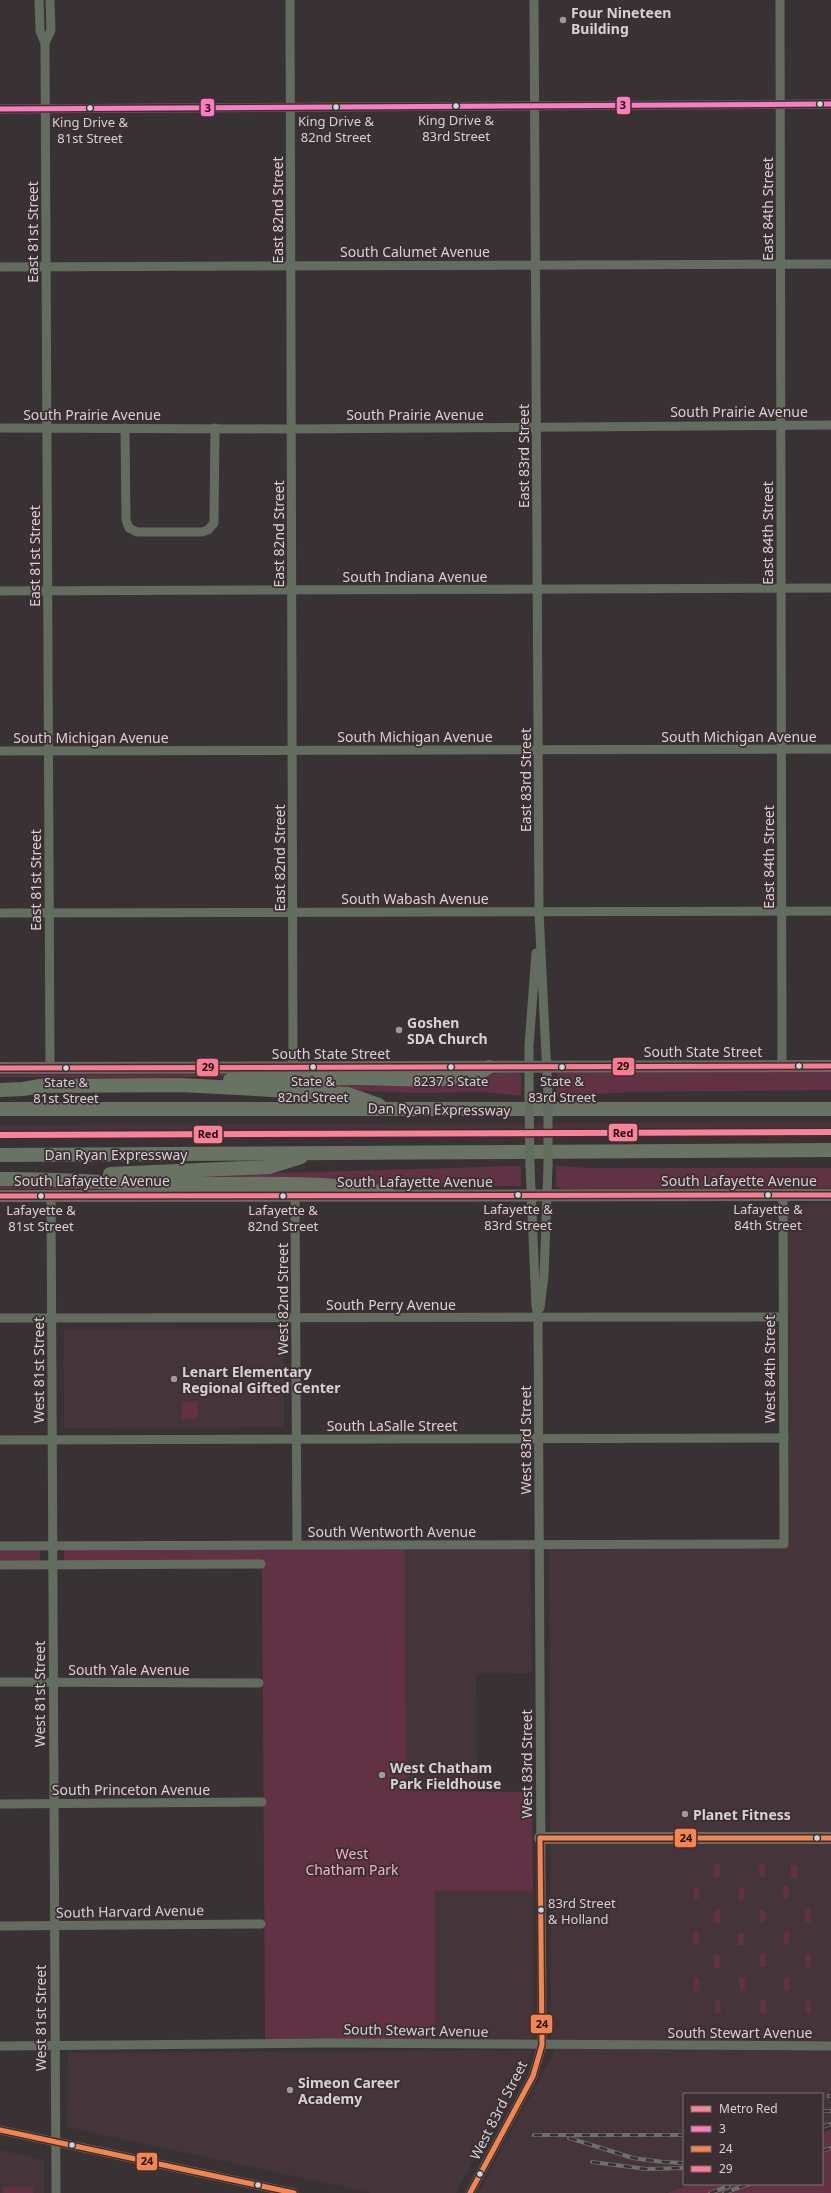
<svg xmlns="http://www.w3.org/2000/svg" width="831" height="2193" font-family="'Noto Sans',sans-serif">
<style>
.built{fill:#45353a}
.green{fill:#603244}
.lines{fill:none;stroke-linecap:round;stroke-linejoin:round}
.minor{stroke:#636d5f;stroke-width:9}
.major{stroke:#646d5f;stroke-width:12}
.highway{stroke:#697364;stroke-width:14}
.rail-casing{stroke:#6e716a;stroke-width:4}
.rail{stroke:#3b2f33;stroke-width:2.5;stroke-dasharray:8;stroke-linecap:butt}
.minor-bridge{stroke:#636d5f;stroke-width:9}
.bus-1-casing{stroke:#3b2f33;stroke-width:8}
.bus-2-casing{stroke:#3b2f33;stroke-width:8}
.bus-3-casing{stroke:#3b2f33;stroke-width:8}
.bus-1{stroke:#fe7ac1;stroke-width:5}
.bus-2{stroke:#f8844c;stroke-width:5}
.bus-3{stroke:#fe7a93;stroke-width:5}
.metro-1-casing{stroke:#3b2f33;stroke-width:9}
.metro-1{stroke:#ff8098;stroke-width:6}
.poi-dot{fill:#a0999b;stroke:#3b2f33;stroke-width:1.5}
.bus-dot{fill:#d8d1d3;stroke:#3b2f33;stroke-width:1.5}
.labels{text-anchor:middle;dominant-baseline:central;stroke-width:3.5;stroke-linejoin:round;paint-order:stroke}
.bus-label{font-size:13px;fill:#d8d1d3;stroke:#3b2f33}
.poi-label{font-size:14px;font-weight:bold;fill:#d8d1d3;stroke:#3b2f33;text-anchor:start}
.street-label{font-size:14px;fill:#d8d1d3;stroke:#3b2f33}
.park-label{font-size:14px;fill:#f6b2c9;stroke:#3b2f33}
.line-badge{stroke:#3b2f33;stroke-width:1.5}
.pale-badge-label{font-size:11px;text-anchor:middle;font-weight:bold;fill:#111}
</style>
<rect width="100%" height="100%" fill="#383234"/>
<g class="built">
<polygon points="831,1122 831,1137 0,1139 0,1125"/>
<polygon points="780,1204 831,1204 831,2127 822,2131 822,2094 684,2094 684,2184 687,2184 665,2193 478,2193 554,2052 551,2039 549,1548 781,1547"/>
<polygon points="64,1330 284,1330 284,1427 64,1428"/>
<polygon points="530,1548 532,1673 476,1674 477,1792 406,1791 405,1550"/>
<rect x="435" y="1891" width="98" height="148"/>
<polygon points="533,2050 456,2193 372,2193 67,2127 68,2053"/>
<polygon points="0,2150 44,2160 44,2193 0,2193"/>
</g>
<g class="green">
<polygon points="831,1072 831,1090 633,1092 556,1096 556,1076 558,1073"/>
<polygon points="500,1073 519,1073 521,1075 521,1096 485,1092 412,1093 262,1086 471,1078"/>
<polygon points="235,1074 235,1076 135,1078 0,1077 0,1075"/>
<polygon points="521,1166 521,1185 519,1186 418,1187 292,1180 143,1177"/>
<polygon points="556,1166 588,1168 831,1168 831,1188 562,1189 556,1186"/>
<polygon points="0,1185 134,1189 0,1189"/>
<polygon points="182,1402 198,1402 198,1418 182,1419"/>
<polygon points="262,1549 405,1550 406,1791 532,1792 533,1891 435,1891 435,2039 265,2039 262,1560 64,1561 64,1550"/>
<rect x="0" y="1550" width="40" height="11"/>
<polygon points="720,1864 720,1877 714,1877 714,1865"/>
<polygon points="759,1864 765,1864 765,1877 760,1877"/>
<rect x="791" y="1865" width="6" height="13"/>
<polygon points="783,1886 789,1886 789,1898 784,1899"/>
<polygon points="694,1887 699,1887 700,1899 694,1900"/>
<polygon points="739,1888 744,1888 745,1900 739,1900"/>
<polygon points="805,1909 810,1909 811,1922 805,1922"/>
<polygon points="714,1910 720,1910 720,1923 715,1923"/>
<polygon points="760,1910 765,1910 766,1922 760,1922"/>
<polygon points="699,1932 699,1945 693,1945 693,1933"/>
<polygon points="783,1932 789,1932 789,1944 784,1945"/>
<rect x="738" y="1933" width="6" height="12"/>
<polygon points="765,1954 766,1967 760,1967 760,1955"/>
<rect x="714" y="1955" width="6" height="13"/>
<polygon points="805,1955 811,1955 811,1967 806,1967"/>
<polygon points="694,1978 699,1978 700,1991 694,1991"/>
<polygon points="739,1978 745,1978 745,1990 740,1991"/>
<polygon points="784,1978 790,1978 790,1990 784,1991"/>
<polygon points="720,2000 721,2013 715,2013 715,2001"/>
<polygon points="766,2000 766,2013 760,2013 760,2001"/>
<rect x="806" y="2001" width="5" height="12"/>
<polygon points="831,2129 831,2193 667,2193 690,2184 822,2184 822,2133"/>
<rect x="3" y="2187" width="30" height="6"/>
</g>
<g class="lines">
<g class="minor">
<polyline points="39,0 40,31 45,43"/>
<polyline points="290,0 293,1068"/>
<polyline points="534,0 539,912 548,1096"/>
<polyline points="780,0 782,1066"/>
<polyline points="0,109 831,104"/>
<polyline points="0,267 831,264"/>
<polyline points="0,428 291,429 831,425"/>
<polyline points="125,428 126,520 129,528 137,532 202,532 208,530 214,523 215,428"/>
<polyline points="0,591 831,588"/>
<polyline points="0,751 831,749"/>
<polyline points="0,913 831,911"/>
<polyline points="50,1068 45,43 51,30 50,0"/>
<polyline points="529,1096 529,1046 536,953"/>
<polyline points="51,1195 56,2193"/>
<polyline points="295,1196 297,1545"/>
<polyline points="540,1308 544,1276 548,1166"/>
<polyline points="0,1318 783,1317"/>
<polyline points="0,1440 784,1438"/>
<polyline points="0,1546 784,1544 783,1195"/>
<polyline points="0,1565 261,1564"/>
<polyline points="0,1682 259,1683"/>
<polyline points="0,1804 262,1802"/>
<polyline points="0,1926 261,1924"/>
<polyline points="0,2046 327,2043 831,2046"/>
<polyline points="0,2130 294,2193"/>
<polyline points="470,2193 533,2076 542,2045 538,1318 536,1306 530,1166"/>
</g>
<g class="major">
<polyline points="0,1068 831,1066"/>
<polyline points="0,1196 831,1195"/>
<polyline points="540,1838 831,1838"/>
</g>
<g class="highway">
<path d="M 230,1080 C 274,1078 317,1078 361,1078 C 398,1078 458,1086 489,1067"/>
<polyline points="0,1090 23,1089 40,1086 180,1085 348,1094 379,1105"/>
<polyline points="0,1109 831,1109"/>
<polyline points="0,1155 831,1150"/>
<polyline points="110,1174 269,1167 301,1157"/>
<path d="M 0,1179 C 58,1178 115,1184 173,1184 C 241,1185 324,1179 389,1194"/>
</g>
<g class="rail-casing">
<g id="rail">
<polyline points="829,2096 831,2096"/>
<polyline points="822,2111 831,2111"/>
<polyline points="822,2127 831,2124"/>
<polyline points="534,2135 684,2135"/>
<polyline points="569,2138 633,2158 663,2162 684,2163"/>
<polyline points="822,2151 831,2148"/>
<polyline points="592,2162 646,2169 684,2168"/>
<polyline points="710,2193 729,2186"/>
<polyline points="724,2193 749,2184"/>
</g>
</g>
<use href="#rail" class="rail"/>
<g class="minor-bridge">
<polyline points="529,1096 530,1166"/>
<polyline points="548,1096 548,1166"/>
</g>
<g class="bus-1-casing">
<polyline id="bus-1" points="0,109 831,104"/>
</g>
<g class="bus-2-casing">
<g id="bus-2">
<polyline points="540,1838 831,1838"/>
<polyline points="0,2130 294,2193"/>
<polyline points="470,2193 533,2076 542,2045 540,1838"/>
</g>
</g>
<g class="bus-3-casing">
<g id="bus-3">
<polyline points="0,1068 831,1066"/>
<polyline points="0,1196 831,1195"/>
</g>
</g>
<use href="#bus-1" class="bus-1"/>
<use href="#bus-2" class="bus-2"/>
<use href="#bus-3" class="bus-3"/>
<g class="metro-1-casing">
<polyline id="metro-1" points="0,1135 831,1132"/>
</g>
<use href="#metro-1" class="metro-1"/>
</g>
<g class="poi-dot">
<circle cx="563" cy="20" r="4"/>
<circle cx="399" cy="1030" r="4"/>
<circle cx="174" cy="1379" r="4"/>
<circle cx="382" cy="1775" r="4"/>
<circle cx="685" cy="1814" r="4"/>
<circle cx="290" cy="2090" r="4"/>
</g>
<g class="bus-dot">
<circle cx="820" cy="104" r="3.5"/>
<circle cx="456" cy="106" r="3.5"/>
<circle cx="336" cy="107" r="3.5"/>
<circle cx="90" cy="108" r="3.5"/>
<circle cx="799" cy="1066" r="3.5"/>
<circle cx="313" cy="1067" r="3.5"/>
<circle cx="451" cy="1067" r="3.5"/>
<circle cx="562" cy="1067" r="3.5"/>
<circle cx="66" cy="1068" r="3.5"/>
<circle cx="518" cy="1195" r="3.5"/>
<circle cx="768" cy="1195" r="3.5"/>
<circle cx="41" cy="1196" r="3.5"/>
<circle cx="283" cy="1196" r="3.5"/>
<circle cx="817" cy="1838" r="3.5"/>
<circle cx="541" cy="1910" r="3.5"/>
<circle cx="72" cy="2145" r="3.5"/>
<circle cx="480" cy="2174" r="3.5"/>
<circle cx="258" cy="2185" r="3.5"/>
</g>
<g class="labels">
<g class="bus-label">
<text x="456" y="120">King Drive &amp;<tspan x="456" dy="16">83rd Street</tspan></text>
<text x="336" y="121">King Drive &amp;<tspan x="336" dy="16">82nd Street</tspan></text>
<text x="90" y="122">King Drive &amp;<tspan x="90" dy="16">81st Street</tspan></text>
<text x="313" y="1081">State &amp;<tspan x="313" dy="16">82nd Street</tspan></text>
<text x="451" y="1081">8237 S State</text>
<text x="562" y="1081">State &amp;<tspan x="562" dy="16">83rd Street</tspan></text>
<text x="66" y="1082">State &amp;<tspan x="66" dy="16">81st Street</tspan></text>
<text x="518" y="1209">Lafayette &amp;<tspan x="518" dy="16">83rd Street</tspan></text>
<text x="768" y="1209">Lafayette &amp;<tspan x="768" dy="16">84th Street</tspan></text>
<text x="41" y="1210">Lafayette &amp;<tspan x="41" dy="16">81st Street</tspan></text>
<text x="283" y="1210">Lafayette &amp;<tspan x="283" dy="16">82nd Street</tspan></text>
<text x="548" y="1903" text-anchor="start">83rd Street<tspan x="548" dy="16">&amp; Holland</tspan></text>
</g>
<g class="poi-label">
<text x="571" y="12">Four Nineteen<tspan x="571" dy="16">Building</tspan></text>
<text x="407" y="1022">Goshen<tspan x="407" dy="16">SDA Church</tspan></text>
<text x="182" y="1371">Lenart Elementary<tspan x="182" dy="16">Regional Gifted Center</tspan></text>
<text x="390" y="1767">West Chatham<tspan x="390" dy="16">Park Fieldhouse</tspan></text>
<text x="693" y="1814">Planet Fitness</text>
<text x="298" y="2082">Simeon Career<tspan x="298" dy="16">Academy</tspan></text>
</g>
<g class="street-label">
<text transform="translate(767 209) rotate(-90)">East 84th Street</text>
<text transform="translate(277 210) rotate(-90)">East 82nd Street</text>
<text transform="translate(32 232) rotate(-90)">East 81st Street</text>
<text x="415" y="251">South Calumet Avenue</text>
<text x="739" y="411">South Prairie Avenue</text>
<text x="92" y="414">South Prairie Avenue</text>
<text x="415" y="414">South Prairie Avenue</text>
<text transform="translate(523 456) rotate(-90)">East 83rd Street</text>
<text transform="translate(767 533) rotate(-90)">East 84th Street</text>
<text transform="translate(278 534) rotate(-90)">East 82nd Street</text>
<text transform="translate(34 556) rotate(-90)">East 81st Street</text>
<text x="415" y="576">South Indiana Avenue</text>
<text x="415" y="736">South Michigan Avenue</text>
<text x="739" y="736">South Michigan Avenue</text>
<text x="91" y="737">South Michigan Avenue</text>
<text transform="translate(525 780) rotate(-90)">East 83rd Street</text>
<text transform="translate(768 857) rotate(-90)">East 84th Street</text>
<text transform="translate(279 858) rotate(-90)">East 82nd Street</text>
<text transform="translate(35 880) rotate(-90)">East 81st Street</text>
<text x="415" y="898">South Wabash Avenue</text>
<text x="703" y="1051">South State Street</text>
<text x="331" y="1053">South State Street</text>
<text transform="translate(439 1109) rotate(1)">Dan Ryan Expressway</text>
<text x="116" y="1154">Dan Ryan Expressway</text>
<text x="92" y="1180">South Lafayette Avenue</text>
<text x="739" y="1180">South Lafayette Avenue</text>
<text x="415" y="1181">South Lafayette Avenue</text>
<text transform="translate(282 1299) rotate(-90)">West 82nd Street</text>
<text x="391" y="1304">South Perry Avenue</text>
<text transform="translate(769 1369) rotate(-90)">West 84th Street</text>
<text transform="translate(38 1370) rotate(-90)">West 81st Street</text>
<text x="392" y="1425">South LaSalle Street</text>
<text transform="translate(525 1440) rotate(-90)">West 83rd Street</text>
<text x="392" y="1531">South Wentworth Avenue</text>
<text x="129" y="1669">South Yale Avenue</text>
<text transform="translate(39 1694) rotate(-90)">West 81st Street</text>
<text transform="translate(526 1764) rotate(-90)">West 83rd Street</text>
<text x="131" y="1789">South Princeton Avenue</text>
<text transform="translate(130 1911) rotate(-1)">South Harvard Avenue</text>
<text transform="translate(40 2018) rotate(-90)">West 81st Street</text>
<text transform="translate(416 2030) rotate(1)">South Stewart Avenue</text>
<text x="740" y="2032">South Stewart Avenue</text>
<text transform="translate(498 2110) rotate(-63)">West 83rd Street</text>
</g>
<g class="park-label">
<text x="352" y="1853">West<tspan x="352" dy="16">Chatham Park</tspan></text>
</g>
</g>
<g class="line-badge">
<rect x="616" y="96" width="15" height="19" rx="4" fill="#fe7ac1"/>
<rect x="200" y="98" width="15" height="19" rx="4" fill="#fe7ac1"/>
<rect x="612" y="1057" width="23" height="19" rx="4" fill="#fe7a93"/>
<rect x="196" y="1058" width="23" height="19" rx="4" fill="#fe7a93"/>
<rect x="608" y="1123" width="30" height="19" rx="4" fill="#ff8098"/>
<rect x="193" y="1125" width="30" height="19" rx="4" fill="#ff8098"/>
<rect x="674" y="1828" width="23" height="20" rx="4" fill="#f8844c"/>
<rect x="530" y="2014" width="23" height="20" rx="4" fill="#f8844c"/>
<rect x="136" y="2152" width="22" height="19" rx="4" fill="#f8844c"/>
</g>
<g class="pale-badge-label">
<text x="623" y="109">3</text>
<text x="208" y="112">3</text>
<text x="623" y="1070">29</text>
<text x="208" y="1071">29</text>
<text x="623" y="1137">Red</text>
<text x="208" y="1138">Red</text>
<text x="686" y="1842">24</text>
<text x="542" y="2028">24</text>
<text x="147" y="2165">24</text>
</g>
<rect x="683" y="2093" width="140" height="92" fill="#3b2f33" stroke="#7a7073"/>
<rect x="691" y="2106" width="20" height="6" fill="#ff8098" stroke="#7a7073"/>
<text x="719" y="2113" font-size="12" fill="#d8d1d3">Metro Red</text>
<rect x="691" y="2126" width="20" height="6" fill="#fe7ac1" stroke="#7a7073"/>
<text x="719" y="2133" font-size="12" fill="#d8d1d3">3</text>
<rect x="691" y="2146" width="20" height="6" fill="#f8844c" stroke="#7a7073"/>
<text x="719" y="2153" font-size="12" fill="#d8d1d3">24</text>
<rect x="691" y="2166" width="20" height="6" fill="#fe7a93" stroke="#7a7073"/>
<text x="719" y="2173" font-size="12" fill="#d8d1d3">29</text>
</svg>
